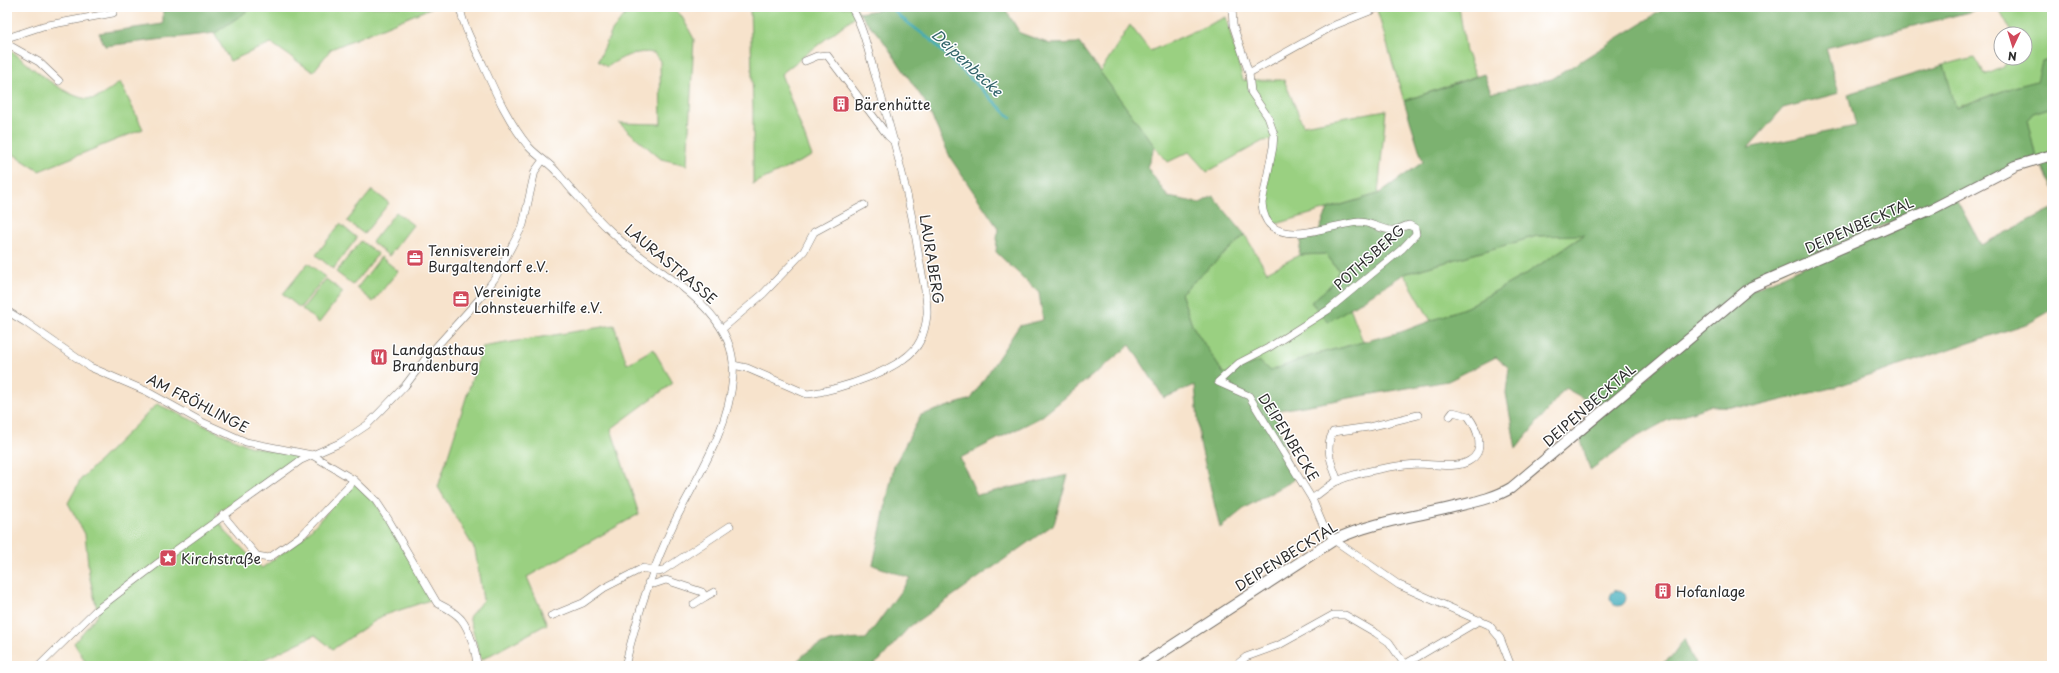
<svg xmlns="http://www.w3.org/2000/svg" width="2059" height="673" font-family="'Playpen Sans',sans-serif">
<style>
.green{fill:#9ad081;stroke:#627e56}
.forest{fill:#7bb26f;stroke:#536e4d}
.water{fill:#3cabba;stroke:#346b72}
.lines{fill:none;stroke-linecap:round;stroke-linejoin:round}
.stream{stroke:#3cabba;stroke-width:2.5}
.street-casing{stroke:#726b63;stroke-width:8}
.secondary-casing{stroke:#726b63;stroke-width:12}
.street{stroke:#fff;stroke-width:7}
.secondary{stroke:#fff;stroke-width:10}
.labels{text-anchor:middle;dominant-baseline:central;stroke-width:3;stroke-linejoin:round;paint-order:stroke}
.poi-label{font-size:14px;fill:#2b2b2b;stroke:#fff;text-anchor:start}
.street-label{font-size:14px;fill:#2b2b2b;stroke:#fff}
.water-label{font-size:15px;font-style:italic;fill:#33656b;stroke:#fff}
</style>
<rect width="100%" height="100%" fill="#fff"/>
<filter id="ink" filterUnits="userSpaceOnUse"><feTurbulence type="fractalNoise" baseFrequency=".025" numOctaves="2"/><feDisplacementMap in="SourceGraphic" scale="8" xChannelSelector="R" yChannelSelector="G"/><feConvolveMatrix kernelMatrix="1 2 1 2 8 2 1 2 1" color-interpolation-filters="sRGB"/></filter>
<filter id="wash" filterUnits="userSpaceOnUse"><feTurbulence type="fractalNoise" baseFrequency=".012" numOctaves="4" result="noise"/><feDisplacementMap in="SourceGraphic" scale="16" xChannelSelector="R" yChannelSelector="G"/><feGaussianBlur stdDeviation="0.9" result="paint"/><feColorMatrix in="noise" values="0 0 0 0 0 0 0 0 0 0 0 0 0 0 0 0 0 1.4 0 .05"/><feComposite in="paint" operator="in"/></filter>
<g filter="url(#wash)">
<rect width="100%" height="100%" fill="#f7e3cc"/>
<g class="green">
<polygon points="253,7 309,7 319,10 324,7 433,7 331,49 313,72 271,43 230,61 214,33"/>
<path d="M 631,7 L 671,7 L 681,15 L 694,39 L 687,165 L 661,159 L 619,123 L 661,124 L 660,61 L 654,53 C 636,50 622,57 607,67 L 598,61 L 612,31 Z"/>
<polygon points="750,7 856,7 859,13 781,74 812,156 753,184 753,108"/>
<polygon points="1376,7 1459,7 1466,51 1476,76 1404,101"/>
<polygon points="1998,7 2052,7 2052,59 2042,62 2038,81 2014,87 1955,108 1944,65 1974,57 1985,75 2004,67 2008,58 2025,58 2025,34 2013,34"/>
<polygon points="1226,17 1243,80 1284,80 1303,125 1386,110 1378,194 1273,225 1265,209 1272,140 1263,141 1207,172 1189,152 1168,162 1155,147 1100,72 1130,25 1150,51"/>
<path d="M 7,47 C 26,62 72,106 96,98 C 104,95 113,87 120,82 L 143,129 L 39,171 L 7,150 Z"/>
<polygon points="2052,107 2052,152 2036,158 2027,120 2033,113"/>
<polygon points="372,190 389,203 364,234 347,221"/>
<polygon points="396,212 413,225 389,256 372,242"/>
<polygon points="340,224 357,238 333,269 316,255"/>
<polygon points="1585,234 1526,274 1467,307 1431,321 1404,274 1537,236"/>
<polygon points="1245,235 1267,272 1299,255 1326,254 1339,271 1328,288 1311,302 1328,322 1350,307 1363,342 1313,355 1270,371 1227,374 1223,373 1192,325 1181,293"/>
<polygon points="361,241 378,254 353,285 336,272"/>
<polygon points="381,257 398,271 373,302 357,288"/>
<polygon points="308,263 325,277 300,308 283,294"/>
<polygon points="326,279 343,292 319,323 302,309"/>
<polygon points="614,325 627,364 653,349 673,383 611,429 639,514 527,577 547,624 481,660 469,617 483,600 475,550 438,487 482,347"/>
<polygon points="157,404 249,446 300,457 216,514 224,530 262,568 304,537 355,482 375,501 433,599 382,616 333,649 315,635 250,666 248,666 245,661 235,666 88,666 74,643 98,614 89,574 85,534 68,503 81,479"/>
</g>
<g class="forest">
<polygon points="163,7 253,7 215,33 105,46 99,33 163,24"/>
<path d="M 895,7 L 1004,7 L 1020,33 L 1050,44 L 1079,43 L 1155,147 L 1147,167 L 1168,197 L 1200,203 L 1213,196 L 1245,235 L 1181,293 L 1192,325 L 1223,373 L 1227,374 L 1259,361 L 1270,371 L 1313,355 L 1401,332 L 1467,307 L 1526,274 L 1584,235 L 1537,236 L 1404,274 L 1328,322 L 1311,302 L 1328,288 L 1339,271 L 1326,254 L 1299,255 L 1301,240 L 1316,238 L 1328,209 L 1378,194 L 1423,162 L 1404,101 L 1484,74 L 1491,93 L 1552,79 L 1667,7 L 1989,7 L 1826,48 L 1839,93 L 1783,108 L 1748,148 L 1856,126 L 1848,94 L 1944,65 L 1956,108 L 2014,87 L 2037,81 L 2042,62 L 2052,59 L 2052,107 L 2033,113 L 2027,120 L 2036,158 L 1763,279 L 1601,408 L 1565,388 L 1516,449 L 1506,393 L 1509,368 L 1496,357 L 1448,381 L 1274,411 L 1294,480 L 1246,507 L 1220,528 L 1200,443 L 1195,385 L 1164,398 L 1130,345 L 1041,417 L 960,458 L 977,495 L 1068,475 L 1054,524 L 909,627 L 880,660 L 872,666 L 793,666 C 814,640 834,640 866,639 L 910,578 L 873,565 L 894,466 L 921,415 L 971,399 L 1019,326 L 1043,320 L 1039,293 L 996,252 L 998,228 L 951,159 L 925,102 L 882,39 L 859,13 Z"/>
<polygon points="2052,153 2052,189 2039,157"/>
<polygon points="1955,197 1981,245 2052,209 2052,310 2029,323 1835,387 1754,407 1709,406 1666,421 1633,439 1590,470 1579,434 1746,293"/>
<polygon points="1684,639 1696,666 1659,666 1671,657"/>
</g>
<circle class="water" cx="1618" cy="598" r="8"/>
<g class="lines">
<polyline class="stream" points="891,7 899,16 932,41 1011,118"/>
</g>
</g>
<g filter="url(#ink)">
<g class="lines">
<g class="street-casing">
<g id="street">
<path d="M 460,7 C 463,27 475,47 483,65 C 496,94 509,123 529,147 C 537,156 548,162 556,171 C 576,196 596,218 620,240 C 661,276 739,311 733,376 C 729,430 698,475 675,521 C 652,568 637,616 625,666"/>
<path d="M 1232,7 L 1233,25 L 1249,73 L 1251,92 L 1268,117 L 1274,134 L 1273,147 L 1262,203 C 1265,255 1329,224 1359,222 C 1371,222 1381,230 1392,230 C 1399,230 1403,226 1409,225 L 1415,228 L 1416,234 L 1402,249 L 1328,310 L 1268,348 L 1239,363 L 1218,382 L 1249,396 L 1312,499 L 1323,525 L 1334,540 L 1399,585 L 1489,625 L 1500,638 L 1511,666"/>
<polyline points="7,38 43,26 113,13"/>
<polyline points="7,44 39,62 59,81"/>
<polyline points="805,61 817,56 827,55 888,136 895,142"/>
<polyline points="1249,73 1335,25 1380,7"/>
<path d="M 7,311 L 25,322 L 90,367 L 146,391 L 204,423 L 246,442 L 312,455 L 354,480 L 376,501 L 388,519 L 437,603 C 445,607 454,611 461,619 C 470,630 476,652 477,666"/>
<polyline points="722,329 763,294 804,251 814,232 864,205"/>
<path d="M 733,365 L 747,368 L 807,394 C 836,391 907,369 920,341 C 924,333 926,324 927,315 C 928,299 923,280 920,264 C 911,201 894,140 876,78 C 869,56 864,27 851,7"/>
<path d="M 1338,481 C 1332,466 1324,447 1333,432 L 1369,427 L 1418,415"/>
<path d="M 1312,499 C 1320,493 1328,486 1337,481 C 1357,472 1396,465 1418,464 C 1433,464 1456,469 1469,461 C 1487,451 1477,428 1468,416 L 1453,412 L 1450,416"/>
<polyline points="223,515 257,556 269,558 303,534 354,480"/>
<polyline points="648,583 654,584 666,580 702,592 705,597 714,592"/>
<polyline points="694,604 705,597"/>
<polyline points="551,616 583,603 604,588 643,568 658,572 662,571 730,526"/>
<polyline points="1236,665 1246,657 1279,645 1333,615 1345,615 1376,633 1389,642 1405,665"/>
<polyline points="39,666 95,611 158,563 301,460 340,443 367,425 381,411 405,386 426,358 482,296 495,278 523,225 532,184 535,171 543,160"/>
<polyline points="1402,666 1480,620"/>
</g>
</g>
<g class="secondary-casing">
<path id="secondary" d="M 1141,666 L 1334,540 C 1374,521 1420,516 1462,505 C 1479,501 1496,497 1511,488 L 1751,287 L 1934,208 L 2015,166 L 2052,155"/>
</g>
<use href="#street" class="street"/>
<use href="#secondary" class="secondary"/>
</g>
</g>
<defs>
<g id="building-square" transform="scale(0.9)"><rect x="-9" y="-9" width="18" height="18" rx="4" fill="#d1495b" stroke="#fff"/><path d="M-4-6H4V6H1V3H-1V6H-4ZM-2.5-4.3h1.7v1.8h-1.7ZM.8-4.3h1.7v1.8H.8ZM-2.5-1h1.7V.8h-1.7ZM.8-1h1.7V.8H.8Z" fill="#fff"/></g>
<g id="office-square" transform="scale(0.9)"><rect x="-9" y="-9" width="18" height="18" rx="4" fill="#d1495b" stroke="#fff"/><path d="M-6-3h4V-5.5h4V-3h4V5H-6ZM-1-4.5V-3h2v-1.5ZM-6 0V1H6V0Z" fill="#fff"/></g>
<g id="restaurant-square" transform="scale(0.9)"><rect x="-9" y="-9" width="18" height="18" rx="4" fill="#d1495b" stroke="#fff"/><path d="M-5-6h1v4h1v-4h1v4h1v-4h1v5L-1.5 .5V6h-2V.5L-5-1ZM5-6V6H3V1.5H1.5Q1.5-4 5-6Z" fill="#fff"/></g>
<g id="sight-square" transform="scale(0.9)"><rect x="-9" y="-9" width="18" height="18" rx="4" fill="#d1495b" stroke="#fff"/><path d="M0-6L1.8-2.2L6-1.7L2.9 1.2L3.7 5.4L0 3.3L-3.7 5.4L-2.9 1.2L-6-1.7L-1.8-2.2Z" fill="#fff"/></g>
</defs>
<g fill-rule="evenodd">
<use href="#building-square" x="841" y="104"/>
<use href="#office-square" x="415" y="258"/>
<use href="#office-square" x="461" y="299"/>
<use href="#restaurant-square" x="379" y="357"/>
<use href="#sight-square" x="168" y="558"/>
<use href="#building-square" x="1663" y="591"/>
</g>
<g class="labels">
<g class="poi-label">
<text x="854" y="104">Bärenhütte</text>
<text x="428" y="250">Tennisverein<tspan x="428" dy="16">Burgaltendorf e.V.</tspan></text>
<text x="474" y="291">Vereinigte<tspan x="474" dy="16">Lohnsteuerhilfe e.V.</tspan></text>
<text x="392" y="349">Landgasthaus<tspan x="392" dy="16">Brandenburg</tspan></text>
<text x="181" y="558">Kirchstraße</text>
<text x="1676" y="591">Hofanlage</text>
</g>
<g class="street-label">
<text transform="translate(1859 225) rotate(-24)">DEIPENBECKTAL</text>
<text transform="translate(1369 257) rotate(-42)">POTHSBERG</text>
<text transform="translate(932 259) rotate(81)">LAURABERG</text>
<text transform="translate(671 264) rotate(40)">LAURASTRASSE</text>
<text transform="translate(198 403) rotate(27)">AM FRÖHLINGE</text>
<text transform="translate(1589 405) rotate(-41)">DEIPENBECKTAL</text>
<text transform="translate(1289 437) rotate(58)">DEIPENBECKE</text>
<text transform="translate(1286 556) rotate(-32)">DEIPENBECKTAL</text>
</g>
<g class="water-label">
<text transform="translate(968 62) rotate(43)">Deipenbecke</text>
</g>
</g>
<rect width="2059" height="673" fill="none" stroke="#fff" stroke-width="24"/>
<g transform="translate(2013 46) rotate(184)"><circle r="19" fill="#ffffff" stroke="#aaaaaa"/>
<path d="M0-3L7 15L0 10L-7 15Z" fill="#d1495b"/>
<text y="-6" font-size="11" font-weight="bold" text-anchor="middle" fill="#2b2b2b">N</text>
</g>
</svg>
